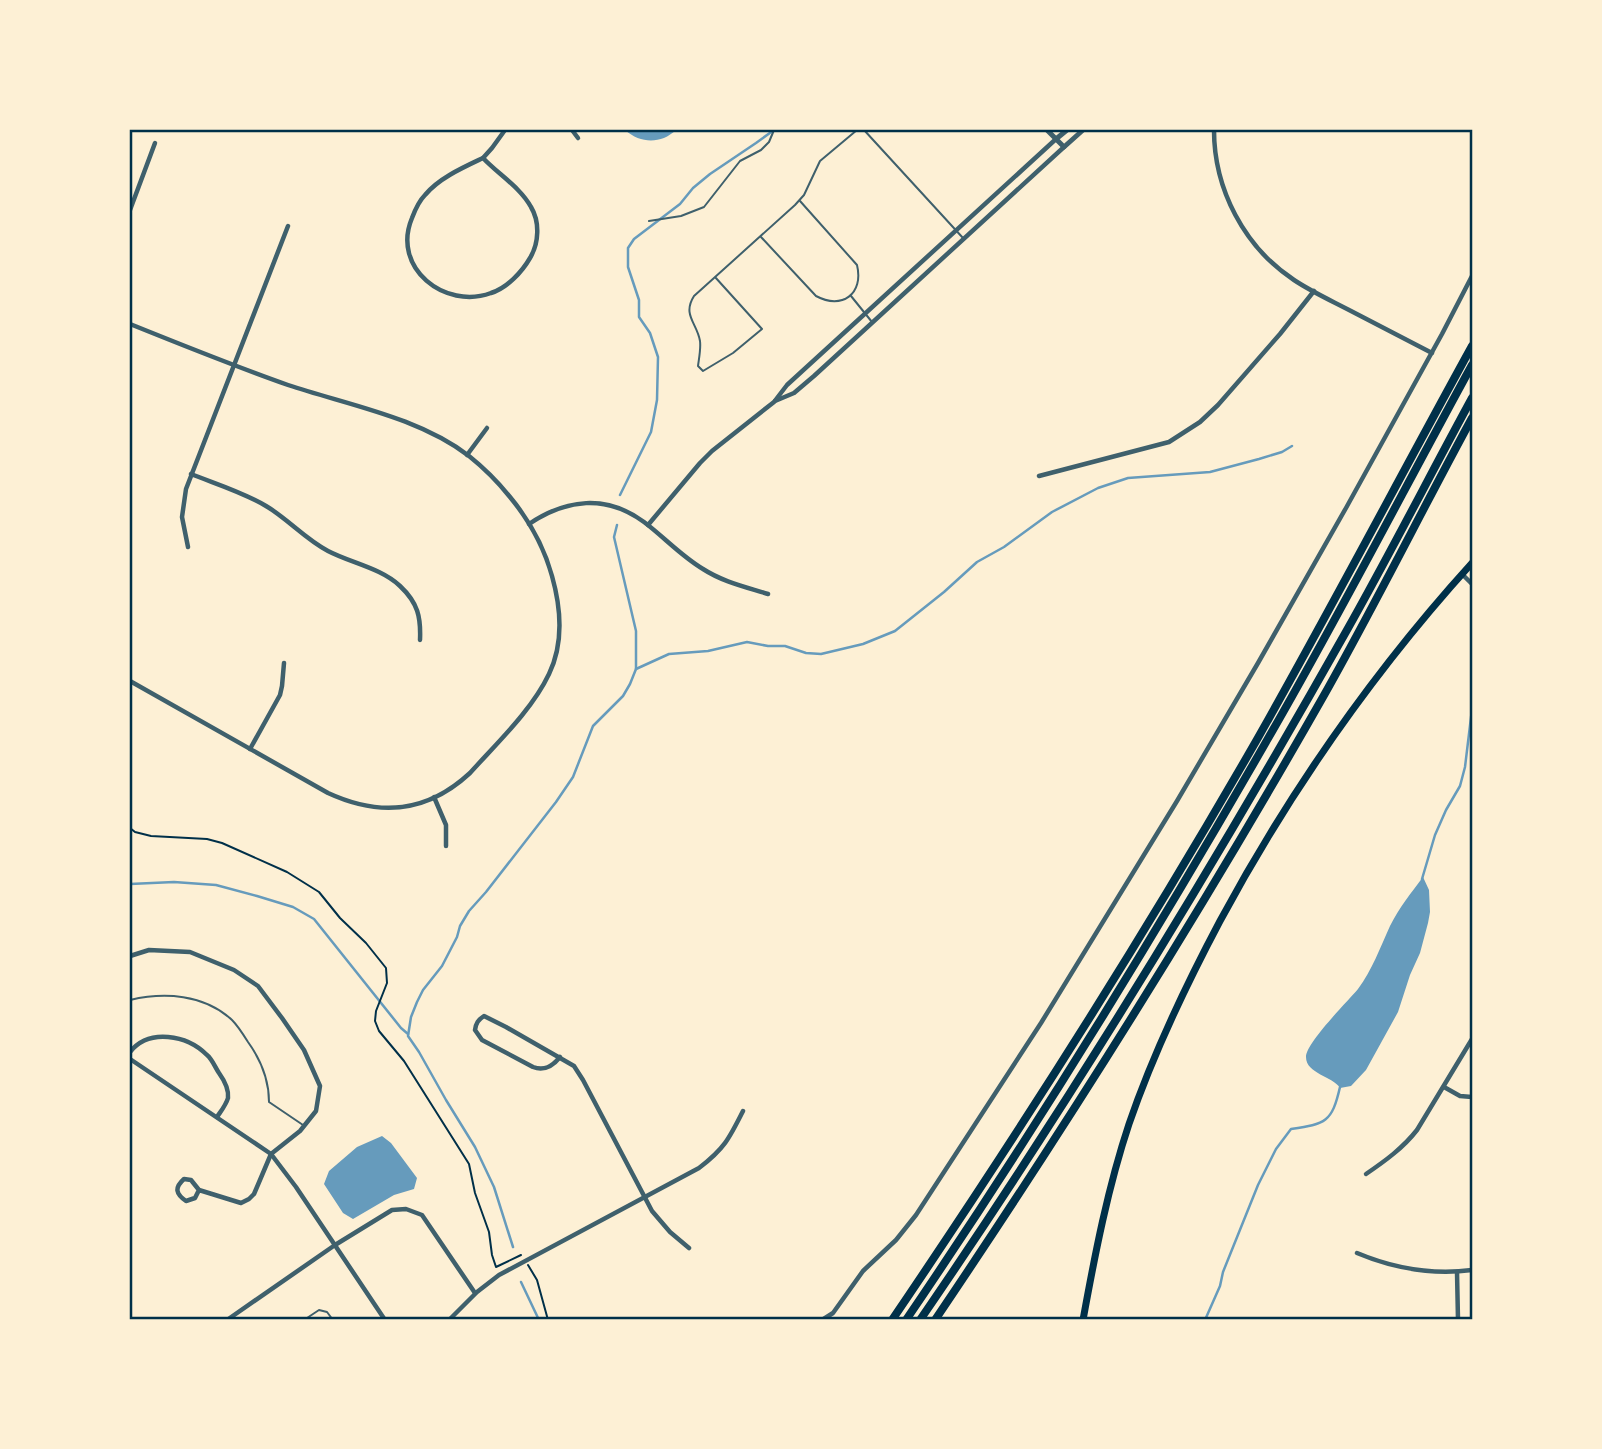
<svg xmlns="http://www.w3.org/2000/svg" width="1602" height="1449" font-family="'PT Sans',sans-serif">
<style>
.water{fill:#669bbc}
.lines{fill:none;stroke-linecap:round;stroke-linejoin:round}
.stream{stroke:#669bbc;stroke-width:2.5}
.path{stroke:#003049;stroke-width:2}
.service{stroke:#3f606c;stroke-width:2}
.minor{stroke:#3f606c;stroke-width:4.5}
.tertiary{stroke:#3f606c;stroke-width:5}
.primary{stroke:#003049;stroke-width:7}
.motorway{stroke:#003049;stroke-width:8}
.neatline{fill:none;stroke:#003049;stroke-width:2.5}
</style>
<rect width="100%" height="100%" fill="#fdf0d5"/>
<g class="water">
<path d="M 625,130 L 676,130 C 661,144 641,144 625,130 Z"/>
<path d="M 1423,877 L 1429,890 L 1430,912 L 1428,923 L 1420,953 L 1410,975 L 1398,1012 L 1366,1070 L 1351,1086 L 1340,1088 C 1333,1076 1306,1074 1306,1057 C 1306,1043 1347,1002 1358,989 C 1372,970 1380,948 1390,926 C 1399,908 1411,893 1423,877 Z"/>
<polygon points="382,1136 391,1143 417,1178 414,1189 394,1195 353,1219 343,1213 324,1184 329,1171 357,1147"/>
</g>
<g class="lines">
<g class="stream">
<polyline points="620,495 651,432 657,400 658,357 650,333 639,317 639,300 628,267 628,248 634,239 680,204 693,188 710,174 756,143 774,130"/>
<polyline points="636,669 669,654 708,651 747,642 768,646 785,646 806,653 821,654 863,644 895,631 944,592 977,562 1004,547 1052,512 1098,488 1128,478 1210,472 1259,459 1282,452 1292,446"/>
<polyline points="1422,879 1435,835 1446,810 1460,786 1465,767 1472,709"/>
<polyline points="130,884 174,882 216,885 257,896 293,907 314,919 401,1028 408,1034"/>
<polyline points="513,1247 494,1187 475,1147 446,1100 419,1052 408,1036 411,1017 417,1002 423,990 442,966 457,937 460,926 469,911 486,892 556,802 573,777 593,726 623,696 630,684 636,669 636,631 614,537 617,525"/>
<polyline points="521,1282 539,1320"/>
<path d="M 1205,1320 L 1220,1286 L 1223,1272 L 1258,1185 L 1276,1149 L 1291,1129 C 1326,1124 1332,1122 1340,1087"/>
</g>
<g class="path">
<polyline points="130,828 135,832 151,836 207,839 222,843 287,872 319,892 340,918 366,943 386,968 387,983 376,1011 375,1021 379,1031 404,1061 469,1164 475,1193 489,1232 492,1255 496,1267 521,1255"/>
<polyline points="528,1265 537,1280 548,1320"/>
</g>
<g class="service">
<polyline points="864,130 963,238"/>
<polyline points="649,221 681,216 704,207 740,161 761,150 769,142 774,130"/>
<path d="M 761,237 L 816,296 C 842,310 864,294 857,265 L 800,201"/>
<path d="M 715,277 L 762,329 L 733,353 L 703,371 L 698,366 C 699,358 701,349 700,341 C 697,323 682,315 694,296 L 795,205 L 804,195 L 820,161 L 857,130"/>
<polyline points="851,296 872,322"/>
<path d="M 130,1000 C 164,992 204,994 232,1020 C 238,1026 243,1034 248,1042 C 261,1060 269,1079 269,1102 L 303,1125"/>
<polyline points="304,1320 319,1310 327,1312 333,1320"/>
</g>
<g class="minor">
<polyline points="572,130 578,138"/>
<path d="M 1214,130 C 1214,189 1244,247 1294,280 C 1312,292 1332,301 1351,311 C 1378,325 1405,339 1432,353"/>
<path d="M 483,158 C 498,174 520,187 531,207 C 540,222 539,243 530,258 C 522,272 507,288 491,293 C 445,310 391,268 412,218 C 415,210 419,201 425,195 C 439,178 464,167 483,158 Z"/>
<polyline points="483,158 492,148 505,130"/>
<polyline points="130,210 155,143"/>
<path d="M 130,324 C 182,345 234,366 288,385 C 348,405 418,417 469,456 C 484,468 498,482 510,497 C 529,520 544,547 552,576 C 561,608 564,643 549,674 C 532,710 497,743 470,773 C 427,813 380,817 328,793 L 130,681"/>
<polyline points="775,401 794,393 814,376 1064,147"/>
<polyline points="467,455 487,428"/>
<path d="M 191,474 C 216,484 243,492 266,506 C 288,519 305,539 328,551 C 351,563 381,568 400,586 C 418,603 421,617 420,640"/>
<polyline points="1039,476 1169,442 1200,422 1218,405 1280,334 1314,291"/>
<path d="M 529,524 C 566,499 606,494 644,522 C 664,537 681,556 703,569 C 723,582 746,587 768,594"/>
<polyline points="648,525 700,463 712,451 774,402 787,385 1056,139"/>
<polyline points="188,547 182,517 186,489 288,226"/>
<polyline points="1463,575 1472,584"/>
<polyline points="250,749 280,695 282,686 284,663"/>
<polyline points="434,797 446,825 446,846"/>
<path d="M 130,956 L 149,950 L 190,952 L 234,970 L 258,986 L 282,1018 L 304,1050 L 320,1086 L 316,1111 L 300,1131 L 271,1154 L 254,1194 L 249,1199 L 241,1203 L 199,1190 L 191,1180 L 184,1179 C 174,1188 176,1194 186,1201 L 195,1198 L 199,1190"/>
<path d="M 130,1052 C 149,1028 187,1035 207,1055 C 212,1059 215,1067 219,1073 C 224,1080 229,1089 228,1098 C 226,1105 221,1111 217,1117"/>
<path d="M 560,1057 C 552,1067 544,1071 533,1067 L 482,1040 L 475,1030 C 476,1023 478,1020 484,1016 L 506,1027 L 574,1066 L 583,1080 L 652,1211 L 670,1232 L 689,1248"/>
<polyline points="130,1059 271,1154 296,1187 385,1320"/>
<polyline points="1444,1087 1460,1096 1472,1097"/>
<path d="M 1366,1174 C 1385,1161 1403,1148 1417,1130 L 1472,1039"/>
<path d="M 1357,1253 C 1395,1269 1432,1275 1472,1270"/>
<polyline points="1457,1272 1458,1320"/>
<polyline points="227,1320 335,1245 392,1210 406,1209 422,1215 475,1293"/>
<path d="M 449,1320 L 477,1292 L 499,1275 L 699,1168 C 724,1149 729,1139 743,1111"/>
<polyline points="822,1320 833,1313 863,1271 896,1240 916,1215 1041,1023 1177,801 1258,663 1346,508 1442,334 1472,276"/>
</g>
<g class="tertiary">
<polyline points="1047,130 1064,147 1083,130"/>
<polyline points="1056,139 1067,130"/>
</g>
<path class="primary" d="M 1083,1320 C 1095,1254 1108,1187 1129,1124 C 1153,1054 1185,987 1220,921 C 1289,793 1374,671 1472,563"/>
<g class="motorway">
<path d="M 892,1320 C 1021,1130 1145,935 1259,736 C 1332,607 1401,475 1472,346"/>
<path d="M 906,1320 C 1034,1132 1153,939 1266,742 C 1338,618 1403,491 1472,365"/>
<path d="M 920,1320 C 1073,1097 1214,866 1347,630 C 1390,554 1430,475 1472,398"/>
<path d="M 935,1320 C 1072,1117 1202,910 1323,697 C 1375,605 1422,510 1472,418"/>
</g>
</g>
<rect width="1602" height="1449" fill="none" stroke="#fdf0d5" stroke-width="262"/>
<rect x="131" y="131" width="1340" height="1187" class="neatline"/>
</svg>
